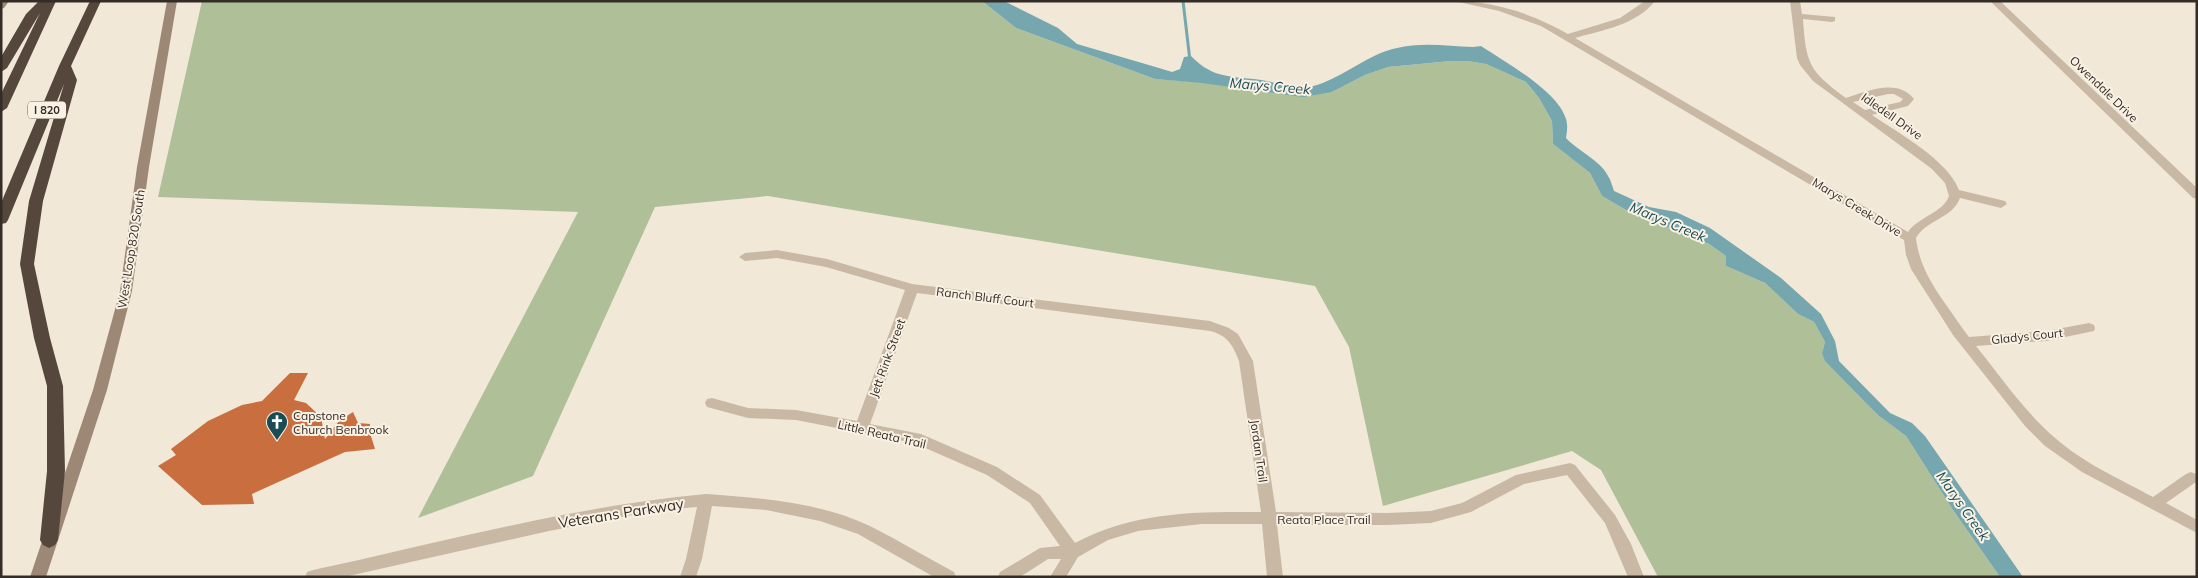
<svg xmlns="http://www.w3.org/2000/svg" width="2198" height="578" font-family="Mulish,sans-serif">
<style>
.green{fill:#afc098}
.water{fill:#76a7af}
.lines{fill:none;stroke-linecap:round;stroke-linejoin:round}
.stream{stroke:#76a7af;stroke-width:3}
.building{fill:#c86e3f}
.street{fill:#c9b9a4;fill-rule:evenodd}
.secondary{fill:#9d8875;fill-rule:evenodd}
.highway{fill:#56473d;fill-rule:evenodd}
.labels{text-anchor:middle;dominant-baseline:central;stroke-width:4;stroke-linejoin:round;paint-order:stroke}
.shield{fill:#f9f2e4;stroke:#6f675f;stroke-width:1}
.shield-label{font-size:11px;font-weight:bold;fill:#342c26}
.street-label{font-size:12px;fill:#342c26;stroke:#f9f2e4}
.poi-label{font-size:12px;fill:#342c26;stroke:#f9f2e4;text-anchor:start}
.water-label{font-size:14px;font-style:italic;fill:#1b4c56;stroke:#f9f2e4}
.near-street-label{font-size:15px;fill:#342c26;stroke:#f9f2e4}
</style>
<rect width="100%" height="100%" fill="#f1e8d8"/>
<polygon class="green" points="202,1 982,1 1016,28 1155,79 1332,92 1365,75 1388,67 1451,61 1467,61 1486,64 1526,82 1539,98 1552,121 1553,144 1590,173 1602,196 1626,210 1709,244 1726,256 1726,266 1765,283 1798,314 1814,322 1825,342 1822,353 1879,416 1906,436 1953,510 2000,577 1658,577 1601,470 1572,451 1383,506 1349,347 1315,286 768,196 655,207 533,476 418,518 578,212 158,197"/>
<path class="water" d="M 982,1 L 1004,1 L 1058,28 L 1077,44 L 1159,68 L 1172,72 L 1180,69 L 1184,57 L 1191,56 C 1199,64 1208,71 1219,74 C 1232,78 1248,78 1261,80 C 1281,83 1297,91 1317,85 C 1345,76 1368,54 1397,48 C 1421,42 1448,46 1473,47 L 1481,46 C 1505,62 1558,91 1566,119 C 1568,125 1567,132 1566,138 C 1578,151 1601,161 1608,176 C 1611,180 1612,186 1614,191 L 1649,207 L 1676,212 L 1710,228 L 1781,278 L 1821,314 L 1835,341 L 1839,361 L 1890,413 L 1912,423 L 1925,436 L 2023,577 L 2000,577 L 1953,510 L 1906,436 L 1879,416 L 1825,361 L 1822,353 L 1825,342 L 1814,322 L 1798,314 L 1765,283 L 1726,266 L 1726,256 L 1709,244 L 1626,210 L 1602,196 L 1590,173 L 1553,144 L 1552,121 L 1539,98 L 1526,82 L 1486,64 L 1467,61 L 1451,61 L 1388,67 L 1365,75 L 1332,92 L 1303,97 L 1202,83 L 1155,79 L 1016,28 Z"/>
<g class="lines">
<polyline class="stream" points="1183,1 1190,61"/>
</g>
<polygon class="building" points="290,373 308,373 294,400 306,403 321,417 325,439 339,421 353,412 358,423 370,424 370,433 375,449 345,452 252,494 254,504 202,505 158,466 176,455 171,449 208,421 242,405 262,401"/>
<g class="lines">
<g class="street">
<path d="M 1454,1 C 1494,1 1533,14 1568,34 L 1620,18 L 1645,1 L 1655,1 C 1636,25 1603,30 1575,38 L 1908,232 C 1918,217 1943,213 1949,196 L 1945,183 L 1932,169 L 1813,81 L 1800,65 L 1797,58 L 1790,1 L 1800,1 L 1802,14 L 1835,17 L 1835,21 L 1832,22 L 1803,19 C 1806,64 1809,71 1846,98 C 1868,91 1897,78 1914,99 L 1908,106 L 1872,115 C 1898,133 1948,160 1959,190 L 2005,201 L 2007,204 L 2001,208 L 1960,198 C 1953,218 1926,220 1916,238 C 1920,274 1943,299 1963,329 L 1969,337 L 2046,331 L 2089,323 L 2094,325 L 2095,328 L 2094,331 L 2046,341 L 1976,346 C 2001,377 2024,411 2054,437 C 2083,463 2120,479 2153,497 L 2186,474 L 2191,472 L 2196,474 L 2196,482 L 2166,503 L 2197,520 L 2197,533 L 2082,472 L 2045,446 L 2025,426 L 1953,335 L 1911,269 L 1906,255 L 1904,240 L 1541,26 L 1499,11 ZM 1888,94 L 1894,94 L 1903,99 L 1900,102 L 1865,110 L 1853,102 Z"/>
<polygon points="1990,1 2000,1 2197,188 2197,199 2193,198"/>
<path d="M 777,250 L 827,259 L 912,284 L 1210,321 L 1229,328 L 1238,334 L 1253,361 L 1276,512 L 1388,513 L 1431,511 L 1462,503 L 1516,475 L 1570,463 L 1575,465 L 1615,515 L 1631,544 L 1644,577 L 1628,577 L 1605,523 L 1567,475 L 1524,484 L 1471,512 L 1431,523 L 1388,525 L 1277,525 L 1283,577 L 1267,577 L 1262,524 L 1202,524 L 1138,531 L 1108,540 L 1078,557 L 1066,577 L 1050,577 L 1061,559 L 1048,559 L 1020,577 L 998,577 L 1000,572 L 1040,548 L 1060,546 L 1030,503 L 987,475 L 914,443 L 796,420 L 748,418 L 707,407 L 705,403 L 707,399 L 712,398 L 748,408 L 796,410 L 857,421 L 905,290 L 826,267 L 777,258 L 745,261 L 739,257 L 745,253 ZM 917,293 L 1210,331 C 1227,335 1233,345 1239,361 L 1261,512 C 1195,512 1135,511 1075,543 L 1040,495 L 997,467 L 921,434 L 870,424 Z"/>
<path d="M 706,494 C 761,498 819,502 870,526 C 898,540 926,557 954,572 L 956,577 L 934,577 L 858,534 L 820,521 L 766,510 L 712,506 L 702,559 L 696,577 L 680,577 L 686,559 L 697,507 L 653,511 L 549,531 L 344,577 L 305,577 L 307,572 L 313,570 C 443,542 574,506 706,494 Z"/>
</g>
<g class="secondary">
<polygon points="1,1 9,1 4,8 1,9"/>
<polygon points="167,1 177,1 149,167 132,291 107,390 46,577 30,577 93,390 120,291 137,167"/>
</g>
<g class="highway">
<polygon points="39,1 56,1 7,108 1,112 1,94 40,13 7,68 1,72 1,57 26,14"/>
<polygon points="90,1 101,1 71,66 77,80 43,201 34,264 50,338 63,386 65,471 58,540 55,545 49,548 43,545 40,540 47,471 47,386 34,338 20,264 29,201 64,84 8,220 6,223 1,224 1,203 59,66"/>
</g>
</g>
<defs>
<g id="church-pin" transform="scale(1.125)"><path d="M0 17L-7.5 6A9.5 9.5 0 1 1 7.5 6Z" fill="#1b4c56" stroke="#f9f2e4"/><path d="M-1.2-6h2.4v3.5h3.3v2.4h-3.3V6h-2.4V-.1h-3.3v-2.4h3.3Z" fill="#fff"/></g>
</defs>
<g fill-rule="evenodd">
<use href="#church-pin" x="277" y="422"/>
</g>
<g class="labels">
<rect class="shield" x="28" y="101.5" width="38" height="17" rx="4"/>
<g class="shield-label">
<text x="47" y="110">I 820</text>
</g>
<g class="street-label">
<text transform="translate(2104 89) rotate(44)">Owendale Drive</text>
<text transform="translate(1892 116) rotate(35)">Idledell Drive</text>
<text transform="translate(1857 207) rotate(31)">Marys Creek Drive</text>
<text transform="translate(131 249) rotate(-81)">West Loop 820 South</text>
<text transform="translate(985 297) rotate(7)">Ranch Bluff Court</text>
<text transform="translate(2027 336) rotate(-6)">Gladys Court</text>
<text transform="translate(887 358) rotate(-70)">Jett Rink Street</text>
<text transform="translate(882 434) rotate(13)">Little Reata Trail</text>
<text transform="translate(1259 451) rotate(82)">Jordan Trail</text>
<text x="1324" y="519">Reata Place Trail</text>
</g>
<g class="poi-label">
<text x="293" y="415">Capstone<tspan x="293" dy="14">Church Benbrook</tspan></text>
</g>
<g class="water-label">
<text transform="translate(1270 86) rotate(5)">Marys Creek</text>
<text transform="translate(1668 222) rotate(23)">Marys Creek</text>
<text transform="translate(1963 506) rotate(55)">Marys Creek</text>
</g>
<g class="near-street-label">
<text transform="translate(621 513) rotate(-9)">Veterans Parkway</text>
</g>
</g>
<rect width="2198" height="578" fill="none" stroke="#342c26" stroke-width="5"/>
</svg>
